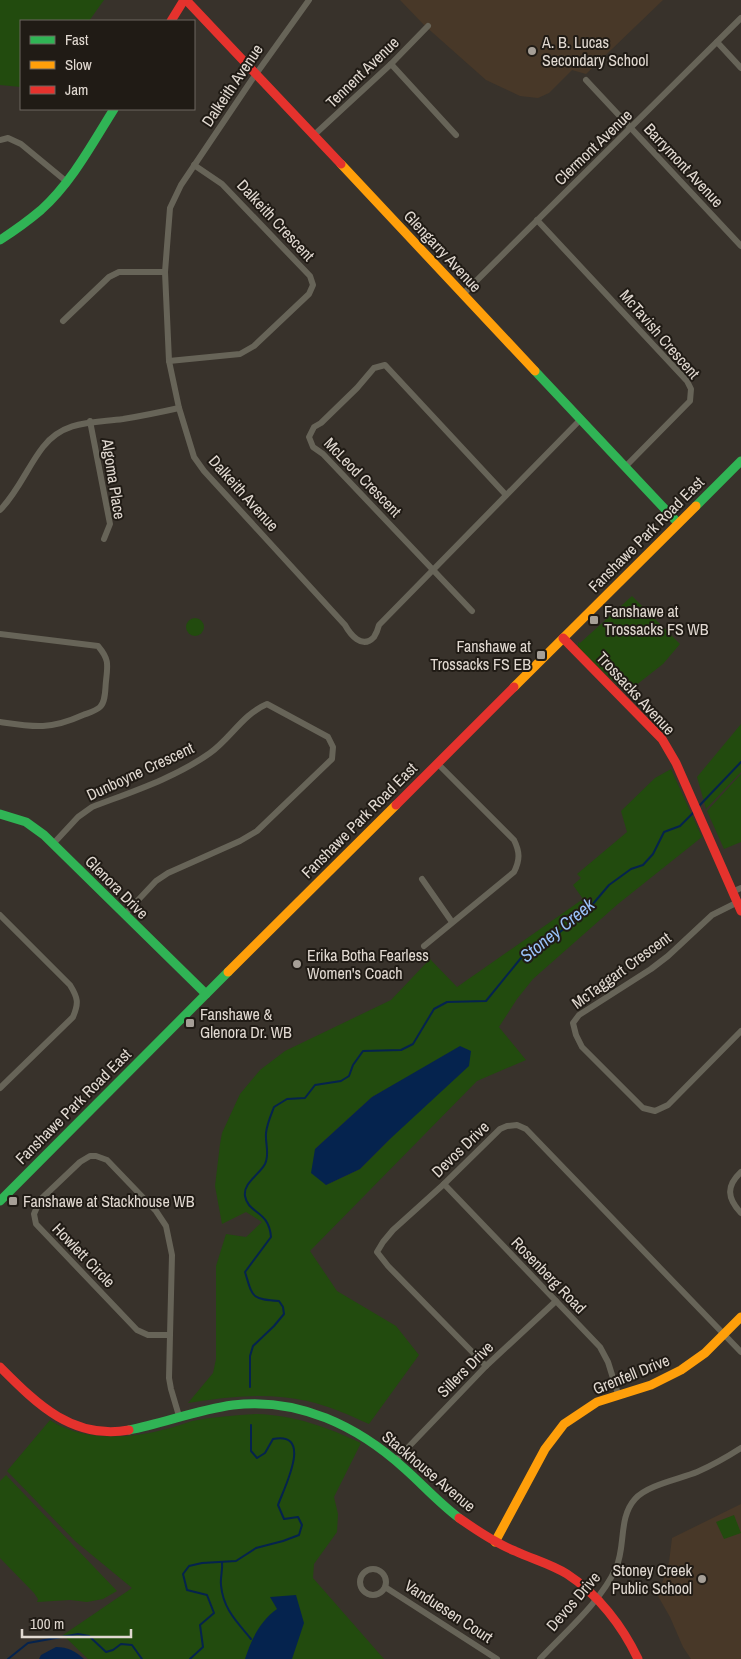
<svg xmlns="http://www.w3.org/2000/svg" width="741" height="1659" font-family="'Archivo Narrow',sans-serif">
<style>
.built{fill:#483828}
.green{fill:#224b0e;fill-rule:evenodd}
.water{fill:#05234e}
.lines{fill:none;stroke-linecap:round;stroke-linejoin:round}
.stream{stroke:#05234e;stroke-width:2}
.street{stroke:#676458;stroke-width:6}
.fast{stroke:#30b455;stroke-width:9}
.slow{stroke:#ff9f0a;stroke-width:9}
.jam{stroke:#e5322d;stroke-width:9}
.poi-dot{fill:#a69f97;stroke:#201b15;stroke-width:2}
.labels{text-anchor:middle;dominant-baseline:central;stroke-width:4;stroke-linejoin:round;paint-order:stroke}
.poi-label{font-size:16px;fill:#e1d9d1;stroke:#201b15;text-anchor:start}
.street-label{font-size:16px;fill:#e1d9d1;stroke:#201b15}
.water-label{font-size:18px;font-style:italic;fill:#99c1f8;stroke:#201b15}
</style>
<rect width="100%" height="100%" fill="#38322b"/>
<g class="built">
<polygon points="400,0 663,0 586,74 572,70 549,93 538,98 520,96 486,80 424,25"/>
<polygon points="741,1504 741,1659 691,1659 683,1647 670,1617 658,1596 669,1562 672,1538"/>
</g>
<g class="green">
<polygon points="0,0 104,0 89,21 21,21 21,87 0,85"/>
<polygon points="632,596 680,644 663,664 626,693 578,648 578,642 580,643"/>
<circle cx="195" cy="627" r="9"/>
<polygon points="741,724 741,772 706,809 697,777"/>
<path d="M 671,769 L 702,837 L 618,904 L 533,979 L 517,999 L 499,1027 L 526,1060 L 477,1081 L 310,1251 L 337,1291 L 396,1326 L 419,1355 L 369,1424 C 349,1415 329,1406 307,1401 C 267,1392 227,1397 188,1403 L 213,1373 L 216,1359 L 216,1266 L 226,1234 L 246,1237 L 262,1222 L 246,1212 L 222,1224 L 215,1186 L 220,1144 L 222,1133 L 240,1094 L 260,1070 L 285,1051 L 391,1000 L 430,959 L 457,987 L 583,899 L 573,885 L 581,878 L 577,874 L 627,832 L 621,811 L 655,778 ZM 437,1061 L 390,1139 L 360,1169 L 326,1185 L 315,1149 L 372,1097 Z"/>
<polygon points="741,774 741,842 724,849 707,811"/>
<path d="M 257,1414 C 294,1415 327,1427 361,1443 L 334,1497 L 338,1514 L 337,1532 L 314,1564 L 313,1578 L 384,1659 L 88,1659 L 63,1635 L 132,1588 L 75,1541 L 7,1471 L 50,1420 C 82,1441 127,1439 162,1430 C 172,1428 182,1424 192,1421 C 214,1417 235,1415 257,1414 Z"/>
<polygon points="6,1475 117,1591 103,1599 87,1602 70,1600 37,1602 38,1599 34,1593 0,1558 0,1481"/>
<polygon points="734,1515 741,1533 724,1539 716,1522"/>
</g>
<g class="water">
<polygon points="460,1046 471,1051 469,1066 390,1139 360,1169 326,1185 311,1173 315,1149 372,1097"/>
<path d="M 296,1595 L 304,1623 L 292,1659 L 245,1659 C 251,1640 260,1621 277,1609 L 270,1597 Z"/>
<path d="M 56,1647 C 68,1647 75,1651 84,1659 L 39,1659 L 41,1655 Z"/>
</g>
<g class="lines">
<g class="stream">
<polyline points="699,806 741,762"/>
<path d="M 250,1387 L 250,1356 L 253,1346 L 274,1326 L 284,1314 L 283,1307 L 279,1301 C 251,1299 253,1298 245,1272 L 271,1237 C 269,1210 248,1214 245,1196 C 243,1183 259,1175 265,1164 C 270,1154 265,1143 266,1133 C 267,1124 271,1115 274,1107 L 287,1099 L 305,1098 L 315,1085 L 341,1081 L 349,1076 L 353,1065 L 363,1051 L 401,1050 L 413,1044 L 434,1009 L 447,1002 L 486,1001 L 521,958 L 546,943 L 575,920 L 592,905 L 609,885 L 631,869 L 643,865 L 653,854 L 664,832 L 680,826 L 694,812"/>
<path d="M 222,1562 C 223,1571 220,1577 221,1585 C 223,1609 237,1622 251,1639"/>
<polyline points="8,1659 28,1643 78,1634 89,1636 106,1652 113,1650 121,1644 132,1645 142,1659"/>
<path d="M 190,1659 L 203,1647 L 200,1625 L 214,1613 L 207,1595 L 187,1590 L 183,1574 L 189,1566 L 202,1563 L 236,1561 L 256,1548 L 283,1541 L 299,1535 L 302,1525 L 298,1517 L 284,1519 L 278,1505 C 284,1488 314,1431 273,1439 L 265,1453 L 257,1458 L 251,1451 L 251,1425"/>
</g>
<g class="street">
<path d="M 309,0 L 251,81 L 181,185 L 170,208 L 165,272 L 169,361 L 179,408 L 194,457 L 204,471 L 345,625 C 350,634 362,650 374,637 C 376,634 378,629 379,625 L 580,420"/>
<polyline points="717,42 741,68"/>
<polyline points="391,64 456,135"/>
<polyline points="586,80 741,246"/>
<polyline points="313,136 391,64 428,26"/>
<polyline points="0,140 8,138 21,144 67,182"/>
<polyline points="537,220 687,381 691,389 690,401 625,467"/>
<polyline points="463,294 741,18"/>
<polyline points="63,321 109,277 119,272 165,272"/>
<polyline points="169,361 240,354 254,346 309,294 313,285 310,276 222,184 194,165"/>
<polyline points="90,421 110,524 104,539"/>
<path d="M 0,510 C 18,492 28,466 43,447 C 64,420 93,423 123,419 C 142,416 161,412 179,408"/>
<polyline points="472,611 323,454 313,447 309,437 314,427 321,423 357,388 374,368 385,365 506,495"/>
<path d="M 0,634 L 98,646 C 109,659 108,664 106,681 C 105,689 106,701 100,707 C 96,711 88,713 83,715 C 50,730 34,727 0,722"/>
<path d="M 53,844 L 78,817 L 92,807 C 131,792 175,778 210,753 C 230,739 243,714 267,704 L 328,737 L 333,747 L 332,759 L 257,831 L 240,841 L 168,873 L 156,881 L 124,915"/>
<polyline points="422,879 452,922"/>
<polyline points="732,892 741,888"/>
<polyline points="736,903 712,915 668,956 651,969 579,1015 573,1023 576,1035 582,1047 643,1108 655,1111 668,1105 741,1031"/>
<path d="M 0,915 L 70,985 C 78,998 79,1003 73,1017 L 0,1088"/>
<path d="M 424,946 L 514,872 C 520,860 520,852 514,840 L 437,763"/>
<path d="M 741,1172 C 726,1186 727,1198 741,1213"/>
<polyline points="444,1184 600,1347 608,1362 618,1394"/>
<polyline points="170,1335 172,1255 166,1226 156,1211 107,1160 96,1156 90,1156 80,1162 40,1200 34,1214 36,1224 137,1330 148,1335 170,1335 169,1378 171,1389 179,1416"/>
<polyline points="486,1366 388,1266 377,1252 383,1242 393,1230 444,1184 500,1129 507,1126 517,1125 526,1129 741,1352"/>
<polyline points="396,1460 486,1366 556,1301"/>
<circle cx="373" cy="1582" r="13"/>
<polyline points="385,1587 497,1659"/>
<path d="M 540,1659 C 566,1631 600,1603 616,1568 C 626,1546 618,1518 635,1499 C 647,1485 680,1479 697,1472 C 713,1465 727,1457 741,1448"/>
</g>
<g class="fast">
<path d="M 0,240 C 14,231 28,221 41,210 C 72,182 92,144 114,109"/>
<polyline points="535,371 678,523"/>
<polyline points="696,506 741,461"/>
<polyline points="0,814 26,822 44,835 206,994"/>
<polyline points="0,1201 228,972"/>
<path d="M 129,1430 C 164,1423 197,1410 233,1405 C 298,1397 358,1426 405,1469 C 423,1485 439,1503 459,1518"/>
</g>
<g class="slow">
<polyline points="341,164 535,371"/>
<polyline points="514,687 696,506"/>
<polyline points="228,972 396,805"/>
<polyline points="495,1542 545,1449 564,1424 597,1402 651,1385 681,1370 705,1353 741,1317"/>
</g>
<g class="jam">
<polyline points="186,0 341,164"/>
<polyline points="171,21 184,0"/>
<polyline points="563,638 662,739 676,763 741,911"/>
<polyline points="396,805 514,687"/>
<path d="M 0,1367 C 37,1404 72,1440 129,1430"/>
<path d="M 459,1518 C 476,1530 495,1543 515,1551 C 532,1559 551,1564 567,1574 C 598,1594 623,1627 638,1659"/>
</g>
</g>
<g class="poi-dot">
<circle cx="532" cy="51" r="5"/>
<rect x="589" y="615" width="10" height="10" rx="2.5"/>
<rect x="536" y="650" width="10" height="10" rx="2.5"/>
<circle cx="297" cy="964" r="5"/>
<rect x="185" y="1018" width="10" height="10" rx="2.5"/>
<rect x="8" y="1196" width="10" height="10" rx="2.5"/>
<circle cx="702" cy="1579" r="5"/>
</g>
<g class="labels">
<g class="poi-label">
<text x="542" y="42">A. B. Lucas<tspan x="542" dy="18">Secondary School</tspan></text>
<text x="604" y="611">Fanshawe at<tspan x="604" dy="18">Trossacks FS WB</tspan></text>
<text x="531" y="646" text-anchor="end">Fanshawe at<tspan x="531" dy="18">Trossacks FS EB</tspan></text>
<text x="307" y="955">Erika Botha Fearless<tspan x="307" dy="18">Women's Coach</tspan></text>
<text x="200" y="1014">Fanshawe &amp;<tspan x="200" dy="18">Glenora Dr. WB</tspan></text>
<text x="23" y="1201">Fanshawe at Stackhouse WB</text>
<text x="692" y="1570" text-anchor="end">Stoney Creek<tspan x="692" dy="18">Public School</tspan></text>
</g>
<g class="street-label">
<text transform="translate(362 72) rotate(-44)">Tennent Avenue</text>
<text transform="translate(232 85) rotate(-56)">Dalkeith Avenue</text>
<text transform="translate(593 147) rotate(-44)">Clermont Avenue</text>
<text transform="translate(684 165) rotate(47)">Barrymont Avenue</text>
<text transform="translate(276 220) rotate(47)">Dalkeith Crescent</text>
<text transform="translate(443 251) rotate(47)">Glengarry Avenue</text>
<text transform="translate(660 334) rotate(49)">McTavish Crescent</text>
<text transform="translate(363 477) rotate(46)">McLeod Crescent</text>
<text transform="translate(114 479) rotate(81)">Algoma Place</text>
<text transform="translate(244 493) rotate(48)">Dalkeith Avenue</text>
<text transform="translate(646 534) rotate(-45)">Fanshawe Park Road East</text>
<text transform="translate(636 693) rotate(47)">Trossacks Avenue</text>
<text transform="translate(140 771) rotate(-25)">Dunboyne Crescent</text>
<text transform="translate(359 820) rotate(-45)">Fanshawe Park Road East</text>
<text transform="translate(117 887) rotate(45)">Glenora Drive</text>
<text transform="translate(621 970) rotate(-36)">McTaggart Crescent</text>
<text transform="translate(73 1106) rotate(-45)">Fanshawe Park Road East</text>
<text transform="translate(460 1149) rotate(-44)">Devos Drive</text>
<text transform="translate(84 1255) rotate(46)">Howlett Circle</text>
<text transform="translate(549 1275) rotate(46)">Rosenberg Road</text>
<text transform="translate(465 1369) rotate(-45)">Sillers Drive</text>
<text transform="translate(631 1374) rotate(-22)">Grenfell Drive</text>
<text transform="translate(429 1471) rotate(40)">Stackhouse Avenue</text>
<text transform="translate(573 1601) rotate(-49)">Devos Drive</text>
<text transform="translate(449 1611) rotate(33)">Vanduesen Court</text>
</g>
<g class="water-label">
<text transform="translate(557 930) rotate(-39)">Stoney Creek</text>
</g>
</g>
<rect x="20" y="20" width="175" height="90" fill="#201b15" stroke="#6d6760"/>
<rect x="30" y="36" width="25" height="8" fill="#30b455" stroke="#6d6760"/>
<text x="65" y="45" font-size="15" fill="#e1d9d1">Fast</text>
<rect x="30" y="61" width="25" height="8" fill="#ff9f0a" stroke="#6d6760"/>
<text x="65" y="70" font-size="15" fill="#e1d9d1">Slow</text>
<rect x="30" y="86" width="25" height="8" fill="#e5322d" stroke="#6d6760"/>
<text x="65" y="95" font-size="15" fill="#e1d9d1">Jam</text>
<path d="M22 1629v8h109v-8" fill="none" stroke="#e1d9d1" stroke-width="2.5"/>
<text x="30" y="1629" font-size="15" fill="#e1d9d1" stroke="#201b15" stroke-width="4" paint-order="stroke">100 m</text>
</svg>
